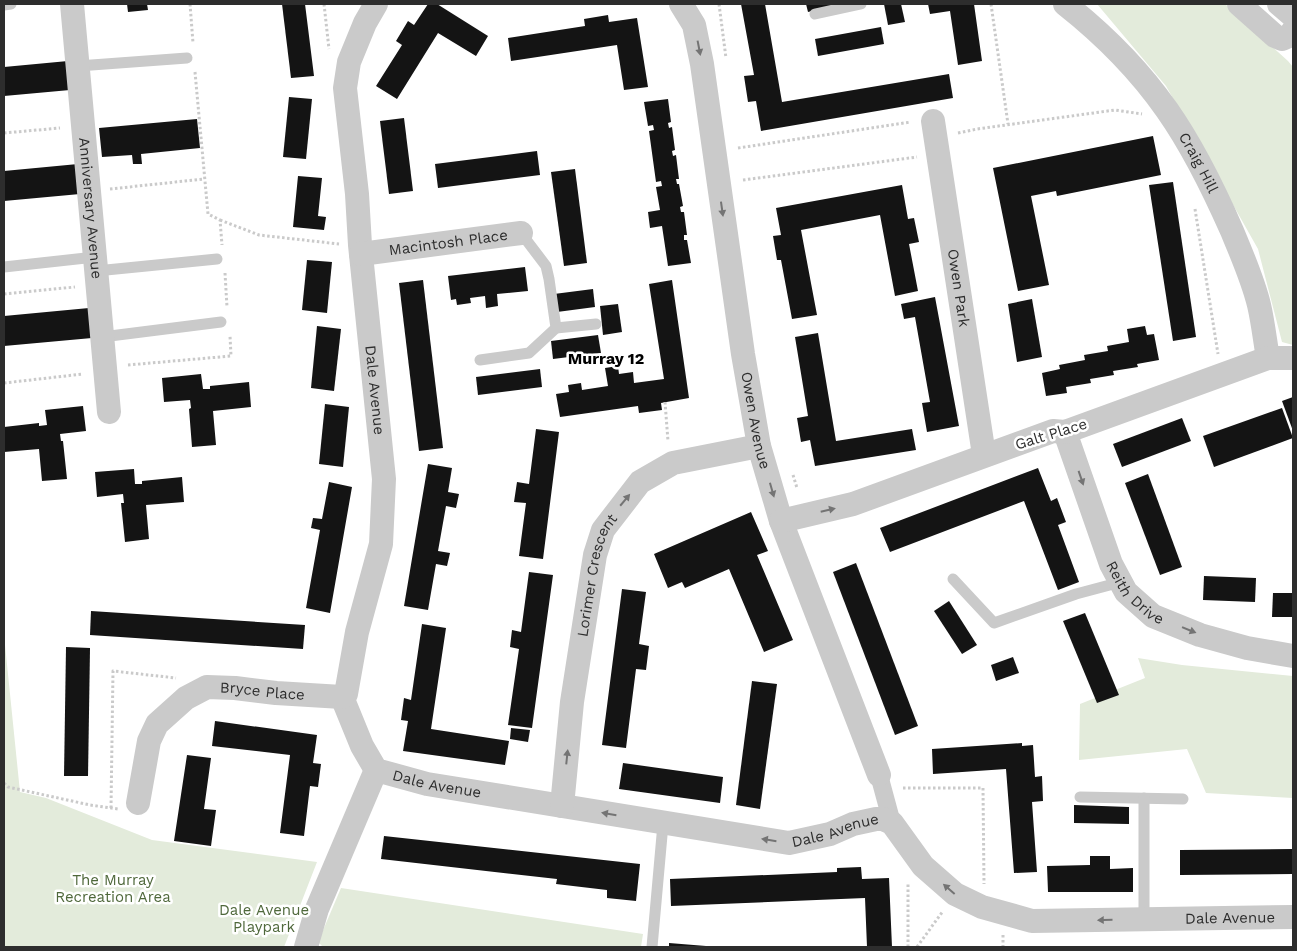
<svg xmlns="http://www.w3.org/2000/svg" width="1297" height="951" font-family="'Work Sans',sans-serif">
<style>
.green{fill:#e3ebdb}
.building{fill:#141414}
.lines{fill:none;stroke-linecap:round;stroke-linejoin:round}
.path{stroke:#cacaca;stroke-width:3;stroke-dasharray:2.5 2.5;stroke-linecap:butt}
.service{stroke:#cacaca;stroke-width:11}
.pedestrian{stroke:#cacaca;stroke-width:18}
.minor{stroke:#cacaca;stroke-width:24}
.oneway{fill:#747474}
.labels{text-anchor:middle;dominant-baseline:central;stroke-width:5;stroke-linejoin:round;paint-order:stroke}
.street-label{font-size:15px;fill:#2d2d2d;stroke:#fff}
.park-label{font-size:15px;fill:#4f683b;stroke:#fff}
.neighbourhood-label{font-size:16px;font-weight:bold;fill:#000;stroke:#fff}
</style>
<rect width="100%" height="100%" fill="#fff"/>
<g class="green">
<polygon points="1097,4 1225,4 1288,61 1293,67 1293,345 1282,342 1258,249 1166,86"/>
<polygon points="4,635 20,792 46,798 152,840 317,862 284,947 4,947"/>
<polygon points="1138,658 1182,665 1293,676 1293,798 1206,793 1187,749 1079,760 1080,704 1145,678"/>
<polygon points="341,888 643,934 641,947 323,947 318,942"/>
</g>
<g class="building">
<polygon points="127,4 147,4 148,10 128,12"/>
<polygon points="282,4 305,4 314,76 291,78"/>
<polygon points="428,4 437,4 488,36 476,56 438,33 397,99 376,86 402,45 396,41 408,21 414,25"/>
<polygon points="741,4 765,4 782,102 949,74 953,98 761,131 756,101 748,102 744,76 754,75"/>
<polygon points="806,4 840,4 808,12"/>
<polygon points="884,4 901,4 905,22 888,25"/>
<polygon points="928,4 974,4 982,61 958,65 950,11 930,14"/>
<polygon points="608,15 609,22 637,18 648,87 624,90 617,45 511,61 508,38 585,26 584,19"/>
<polygon points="881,27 884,44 818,56 815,39"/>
<polygon points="68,61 70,90 4,96 4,67"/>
<polygon points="289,97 312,99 306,159 283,157"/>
<polygon points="668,99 671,122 668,123 669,128 672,127 675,150 672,151 673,156 676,155 679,179 676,179 677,184 679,184 683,206 680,207 681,212 684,212 687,235 684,235 684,240 687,240 691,263 668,266 662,226 650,228 648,212 660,210 656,187 662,186 661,181 656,182 649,131 654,130 653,125 648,126 644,102"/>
<polygon points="404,118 413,191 389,194 380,121"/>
<polygon points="197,119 200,148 141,154 142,164 133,164 132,155 102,157 99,128"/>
<polygon points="1153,136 1161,175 1057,196 1056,191 1031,196 1049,285 1018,291 993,168"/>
<polygon points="537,151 540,175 438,188 435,164"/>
<polygon points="78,164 80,194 4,201 4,171"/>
<polygon points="575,169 587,263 564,266 551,172"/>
<polygon points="298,176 322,178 318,216 326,217 324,230 293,227"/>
<polygon points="1173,182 1196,337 1173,341 1149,185"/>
<polygon points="902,185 908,219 914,218 919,242 909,244 918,291 895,296 880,215 801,230 817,315 792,319 781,260 777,260 773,236 781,235 776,208"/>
<polygon points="307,260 332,262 327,313 302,310"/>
<polygon points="525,267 528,291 497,294 498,306 486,308 485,296 470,298 471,303 457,305 456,299 451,300 448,276"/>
<polygon points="423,280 443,448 419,451 399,283"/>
<polygon points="672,280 689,398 661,403 662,410 639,413 638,406 560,417 556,394 569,392 568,385 581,383 582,390 608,386 605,368 618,366 619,374 633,372 634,383 664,379 649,284"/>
<polygon points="593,289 595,307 557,312 554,294"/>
<polygon points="935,297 959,426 927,432 922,403 930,402 915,317 904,319 901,304"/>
<polygon points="1032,299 1042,357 1017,362 1008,304"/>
<polygon points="618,304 622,332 603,335 600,306"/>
<polygon points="89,308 92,338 4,346 4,316"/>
<polygon points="317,326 341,329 334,391 311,388"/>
<polygon points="1145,326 1147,335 1154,334 1159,360 1137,364 1138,367 1113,371 1114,375 1090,379 1091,383 1066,387 1067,393 1046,396 1042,373 1060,369 1059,365 1085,360 1084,355 1108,351 1107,346 1129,342 1127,329"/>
<polygon points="818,333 836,441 912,429 916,450 815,466 810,440 801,442 797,418 808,416 795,337"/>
<polygon points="598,335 601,353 553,359 551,341"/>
<polygon points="540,369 542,387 478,395 476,377"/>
<polygon points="201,374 203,389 210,389 210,386 249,382 251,407 213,411 216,445 192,447 189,409 191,408 190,400 164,402 162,378"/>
<polygon points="1293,397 1293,431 1282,401"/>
<polygon points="325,404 349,407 343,467 319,464"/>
<polygon points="83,406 86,431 60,434 61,441 63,441 67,479 42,481 39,449 4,452 4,427 39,423 39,426 47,425 45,410"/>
<polygon points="1282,408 1293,438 1214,467 1203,436"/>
<polygon points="1182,418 1191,441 1122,467 1113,444"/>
<polygon points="536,429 559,432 543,559 519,556 526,503 514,502 517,482 529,484"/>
<polygon points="428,464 452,468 448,492 459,494 456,508 446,506 438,551 450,553 447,566 436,564 428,610 404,606"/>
<polygon points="1038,468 1051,501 1057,498 1066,522 1058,525 1079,582 1058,590 1024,501 890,552 880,528"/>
<polygon points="134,469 135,484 142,484 142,481 182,477 184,502 146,505 149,539 125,542 121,503 124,503 123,494 97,497 95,472"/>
<polygon points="1148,474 1182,567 1160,575 1125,483"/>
<polygon points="329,482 352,487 330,613 306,608 320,530 311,528 313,518 322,519"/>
<polygon points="751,512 768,551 757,555 793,640 764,652 729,569 685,588 682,582 668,588 654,554"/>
<polygon points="856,563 918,726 895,735 833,572"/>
<polygon points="529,572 553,575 532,728 508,725 519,649 510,647 512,630 521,632"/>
<polygon points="1204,576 1256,578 1255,602 1203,600"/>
<polygon points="622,589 646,592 639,644 649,646 646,670 636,669 626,748 602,745"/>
<polygon points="1273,593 1293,593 1293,617 1272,617"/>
<polygon points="949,601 977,645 962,654 934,611"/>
<polygon points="91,611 305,625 303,649 90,635"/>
<polygon points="1085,613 1119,695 1097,703 1063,621"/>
<polygon points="422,624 446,628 431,729 509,741 505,765 403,751 408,721 401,720 404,698 411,700"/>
<polygon points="66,647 90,648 88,776 64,776"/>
<polygon points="1013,657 1019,673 996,681 991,665"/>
<polygon points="752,681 777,684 760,809 736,805"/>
<polygon points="215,721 317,735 313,763 321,764 318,787 310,786 304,836 280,833 290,755 212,746"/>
<polygon points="511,728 530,730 528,742 510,739"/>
<polygon points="1022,743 1022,746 1033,745 1035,777 1042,776 1043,801 1032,802 1037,872 1014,873 1006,769 933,774 932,749"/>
<polygon points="187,755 211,758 204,809 216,810 211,846 174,841"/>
<polygon points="623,763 723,777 720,803 619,789"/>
<polygon points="1074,805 1129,807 1129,824 1074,823"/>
<polygon points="384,836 640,864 636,901 607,898 607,890 556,884 557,879 381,859"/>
<polygon points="1293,849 1293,874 1180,875 1180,850"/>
<polygon points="1090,856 1110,856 1110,869 1133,868 1133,892 1048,892 1047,866 1090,865"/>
<polygon points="861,867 862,879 889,878 892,947 867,947 865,898 671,906 670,879 837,872 837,868"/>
<polygon points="669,943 706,946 706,947 669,947"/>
</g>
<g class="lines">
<g class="path">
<polyline points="190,4 193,43"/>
<polyline points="324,4 329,49"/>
<polyline points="719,4 726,58"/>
<polyline points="991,4 1008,124"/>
<polyline points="195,72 208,214 220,220 222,245"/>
<polyline points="4,133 60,128"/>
<polyline points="958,133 977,129 1115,110 1142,114"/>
<polyline points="738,148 911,122"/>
<polyline points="743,180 917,157"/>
<polyline points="110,189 204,179"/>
<polyline points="1195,209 1218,354"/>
<polyline points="220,220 259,235 339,244"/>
<polyline points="225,273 227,307"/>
<polyline points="4,294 75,287"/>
<polyline points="128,365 231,356 230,336"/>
<polyline points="4,383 83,374"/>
<polyline points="665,402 668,441"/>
<polyline points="793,475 797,488"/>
<polyline points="4,783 8,787 90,805 118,809"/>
<polyline points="903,788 983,788 984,884"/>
<polyline points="111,808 113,671 176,678"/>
<polyline points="1003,935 1003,947"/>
<polyline points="908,947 908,883"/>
<polyline points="917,947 943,911"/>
</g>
<g class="service">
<polyline points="4,5 11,4"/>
<polyline points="815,14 861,4"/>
<polyline points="78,66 187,58"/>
<polyline points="4,267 95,257"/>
<polyline points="96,271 217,259"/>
<polyline points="556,328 596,324"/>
<polyline points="102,337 221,322"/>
<polyline points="480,360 529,353 556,328 549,279 546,266 521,233"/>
<polyline points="953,579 994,623 1076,594 1121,582"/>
<polyline points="1080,797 1183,799"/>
<polyline points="1144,919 1144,798"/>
<polyline points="652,947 663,824"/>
</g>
<polyline class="pedestrian" points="879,775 892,823"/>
<g class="minor">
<path id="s1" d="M 72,4 L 109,412"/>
<path id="s2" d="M 376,4 L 365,23 L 349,62 L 345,88 L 357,194 L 360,245 L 384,479 L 381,544 L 357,632 L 346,694 L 342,697 L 362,746 L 376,770 L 427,784 L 789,843 L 830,834 L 853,824 L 876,819 L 883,819 L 892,823 L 923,866 L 955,894 L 982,907 L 1032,921 L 1293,917"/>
<path id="s3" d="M 681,4 L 694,25 L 702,64 L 743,354 L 759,446 L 781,521 L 879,775"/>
<path id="s4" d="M 1065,4 C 1103,34 1139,70 1167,110 C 1193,147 1214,190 1232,231 C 1242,255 1253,280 1259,305 C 1263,322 1265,341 1268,358"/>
<polyline points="1239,4 1275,36 1282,39 1289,36 1293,31"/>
<polyline points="1279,4 1293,16"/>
<path id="s5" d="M 933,121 L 984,455"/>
<path id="s6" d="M 361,254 L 521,233"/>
<path id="s7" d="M 1065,432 L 1111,564 L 1126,592 L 1153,616 L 1200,635 L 1247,648 L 1293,656"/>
<polyline points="781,521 853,504 1053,431 1065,432 1268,358 1293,358"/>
<path id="s8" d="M 138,803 L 149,741 L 157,724 L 186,698 L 207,687 L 235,688 L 276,693 L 342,697"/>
<path id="s9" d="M 562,806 L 572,702 L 595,555 L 603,530 L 640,482 L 673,463 L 759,446"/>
<polyline points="306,947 317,909 376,770"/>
</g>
</g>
<defs><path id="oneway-solid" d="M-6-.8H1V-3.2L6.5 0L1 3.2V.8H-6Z" transform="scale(1.25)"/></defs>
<g class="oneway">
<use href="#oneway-solid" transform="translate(699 48) rotate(79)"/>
<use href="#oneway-solid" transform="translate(722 209) rotate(82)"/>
<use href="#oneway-solid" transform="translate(1081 478) rotate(71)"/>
<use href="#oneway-solid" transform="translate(772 490) rotate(74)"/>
<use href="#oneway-solid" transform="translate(625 500) rotate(-50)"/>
<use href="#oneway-solid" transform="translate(828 510) rotate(-13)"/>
<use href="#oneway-solid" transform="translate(1189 630) rotate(22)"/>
<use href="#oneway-solid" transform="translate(567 757) rotate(-84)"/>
<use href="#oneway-solid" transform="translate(609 814) rotate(-170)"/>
<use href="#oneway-solid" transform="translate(769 840) rotate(-171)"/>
<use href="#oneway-solid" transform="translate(949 889) rotate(-139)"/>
<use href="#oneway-solid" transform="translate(1105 920) rotate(179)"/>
</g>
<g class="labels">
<g class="street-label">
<text stroke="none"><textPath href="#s4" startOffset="209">Craig Hill</textPath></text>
<text stroke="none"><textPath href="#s1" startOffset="205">Anniversary Avenue</textPath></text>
<text stroke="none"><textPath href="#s6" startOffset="88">Macintosh Place</textPath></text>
<text stroke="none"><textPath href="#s5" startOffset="169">Owen Park</textPath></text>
<text stroke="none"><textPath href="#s2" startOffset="394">Dale Avenue</textPath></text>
<text stroke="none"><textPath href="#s3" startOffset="425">Owen Avenue</textPath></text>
<text transform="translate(1051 434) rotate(-17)">Galt Place</text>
<text stroke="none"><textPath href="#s9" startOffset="234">Lorimer Crescent</textPath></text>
<text stroke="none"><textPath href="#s7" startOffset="178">Reith Drive</textPath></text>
<text stroke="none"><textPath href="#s8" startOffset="200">Bryce Place</textPath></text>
<text stroke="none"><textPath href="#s2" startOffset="851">Dale Avenue</textPath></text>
<text stroke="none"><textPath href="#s2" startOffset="1256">Dale Avenue</textPath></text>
<text stroke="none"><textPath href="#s2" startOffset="1691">Dale Avenue</textPath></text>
</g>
<g class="park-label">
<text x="113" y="880">The Murray<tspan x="113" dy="17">Recreation Area</tspan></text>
<text x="264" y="910">Dale Avenue<tspan x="264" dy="17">Playpark</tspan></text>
</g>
<g class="neighbourhood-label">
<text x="606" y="358">Murray 12</text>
</g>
</g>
<rect width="1297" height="951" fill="none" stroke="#2d2d2d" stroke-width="10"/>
</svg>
